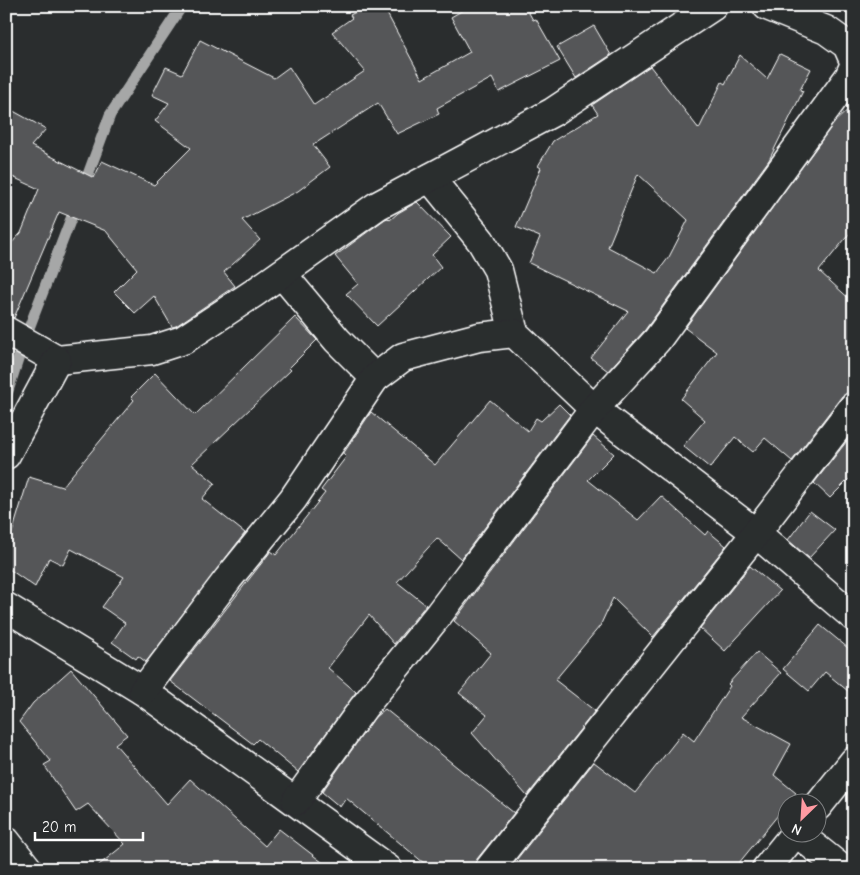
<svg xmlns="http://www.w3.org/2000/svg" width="860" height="875" font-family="'Comic Neue',sans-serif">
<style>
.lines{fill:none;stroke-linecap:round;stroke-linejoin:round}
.stream{stroke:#a6a7a7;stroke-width:11}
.building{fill:#555758;stroke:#fff;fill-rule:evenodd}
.street-casing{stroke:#fff;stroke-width:31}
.secondary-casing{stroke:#fff;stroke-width:31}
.street{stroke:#2a2d2e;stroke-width:28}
.secondary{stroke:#2a2d2e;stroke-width:28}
</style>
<rect width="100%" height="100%" fill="#2a2d2e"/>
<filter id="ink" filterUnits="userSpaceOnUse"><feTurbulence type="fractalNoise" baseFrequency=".02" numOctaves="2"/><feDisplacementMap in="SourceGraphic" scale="10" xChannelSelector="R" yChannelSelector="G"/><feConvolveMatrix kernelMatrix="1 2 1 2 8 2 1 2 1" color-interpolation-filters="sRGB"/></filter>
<g filter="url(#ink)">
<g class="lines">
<g class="stream">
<polyline points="83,188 110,115 182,6"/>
<polyline points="6,397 24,341 77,203"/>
</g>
</g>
<g class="building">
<polygon points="367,6 383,6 422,79 470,52 451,17 470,6 525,6 533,20 536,19 560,61 499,92 492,78 437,108 439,114 397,134 378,103 313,145 330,167 298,191 242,220 260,240 224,272 235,286 176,326 172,327 154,296 135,313 114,292 137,269 106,231 59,212 14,318 6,315 6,249 21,233 39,189 6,174 6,107 46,129 31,146 94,178 102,161 154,185 191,148 155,121 169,103 152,95 166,67 182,74 200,40 274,78 289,67 314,105 365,71 332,32 352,18 350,15"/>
<polygon points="594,26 611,55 576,78 557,47"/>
<path d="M 780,54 L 811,69 L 800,90 L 803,91 L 769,160 L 645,330 L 608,371 L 591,358 L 628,311 L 529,263 L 540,237 L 516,227 L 541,168 L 538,166 L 553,141 L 598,114 L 592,105 L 650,66 L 699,129 L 722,82 L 725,84 L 740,55 L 767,79 ZM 638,174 L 688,220 L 669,257 L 657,273 L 608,247 Z"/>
<polygon points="854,104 854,228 819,271 854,303 854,391 842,396 792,461 765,438 753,452 735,437 710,468 683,446 705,420 681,399 717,352 685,328 834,123"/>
<polygon points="417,202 451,237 432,255 441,267 377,326 346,294 358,284 335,256 385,219 388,218 390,220 398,213"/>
<polygon points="295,317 317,340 289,368 291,370 192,464 215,483 202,499 245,533 146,662 138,656 136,659 112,642 125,623 102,607 124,577 71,549 63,565 49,558 35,587 6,567 6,553 29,477 62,487 134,400 131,397 155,373 195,415"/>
<polygon points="490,400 528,431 536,418 541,421 559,404 570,415 461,559 437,538 397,582 426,605 394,644 369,615 328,668 356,692 298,772 258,739 253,744 170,681 271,551 276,555 325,493 321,490 346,457 343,454 371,412 435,465"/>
<polygon points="854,432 854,474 830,498 814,483"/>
<polygon points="593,436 614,454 588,480 638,520 661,496 705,535 708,531 726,546 653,637 613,598 600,626 555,680 595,711 527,796 472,733 487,715 459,693 491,653 454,621"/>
<polygon points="810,511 835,530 809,558 788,540"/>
<polygon points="750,566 780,591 725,651 700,628"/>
<polygon points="820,625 854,653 854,696 825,672 809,691 783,669"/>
<polygon points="757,652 781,673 741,717 791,744 774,775 796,793 734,869 509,869 594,762 635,793 683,732 694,741 730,686 728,684"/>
<polygon points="71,669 127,735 115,744 167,804 190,779 265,846 279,829 331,869 94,869 125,844 88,804 76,812 44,765 51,761 19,722 33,703"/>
<polygon points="385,709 514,813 477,859 474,869 431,869 346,798 340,807 322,792 375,717"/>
</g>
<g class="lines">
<g class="street-casing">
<g id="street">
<polyline points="767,6 826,30 847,45 854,61"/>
<polyline points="430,178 481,241 498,270 514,333"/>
<polyline points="282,274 337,340 375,378"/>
<polyline points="6,331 57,360 152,350 183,340 254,293 377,206 553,112 713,6"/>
<polyline points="6,455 57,360"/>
<polyline points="6,607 143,691 388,869"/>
<polyline points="143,691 228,579 293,499 375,378 403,357 479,337 514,333 594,409 756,533 854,617"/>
<polyline points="296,801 363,708 439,614 594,409 657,340 849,77 854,66"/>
<polyline points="796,832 842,869"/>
<polyline points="6,841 28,869"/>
<polyline points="489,869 756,533 854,406"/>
</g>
</g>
<g class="secondary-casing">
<g id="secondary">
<polyline points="818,806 854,761"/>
<polyline points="766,869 796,832"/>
</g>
</g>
<use href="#street" class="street"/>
<use href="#secondary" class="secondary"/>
</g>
</g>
<rect width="860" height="875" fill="none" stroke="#2a2d2e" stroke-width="25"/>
<rect x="12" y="12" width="835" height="850" fill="none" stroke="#fff" stroke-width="2" filter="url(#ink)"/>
<g transform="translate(802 818) rotate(205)"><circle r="24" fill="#2a2d2e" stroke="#7f8182"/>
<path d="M0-4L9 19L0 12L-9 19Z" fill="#ff9aa2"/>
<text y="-8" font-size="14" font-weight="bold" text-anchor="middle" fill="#ffffff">N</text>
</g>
<path d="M35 832v8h108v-8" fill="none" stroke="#ffffff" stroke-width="2.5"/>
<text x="42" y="832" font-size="15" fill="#ffffff" stroke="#2a2d2e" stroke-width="4" paint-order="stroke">20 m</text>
</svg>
